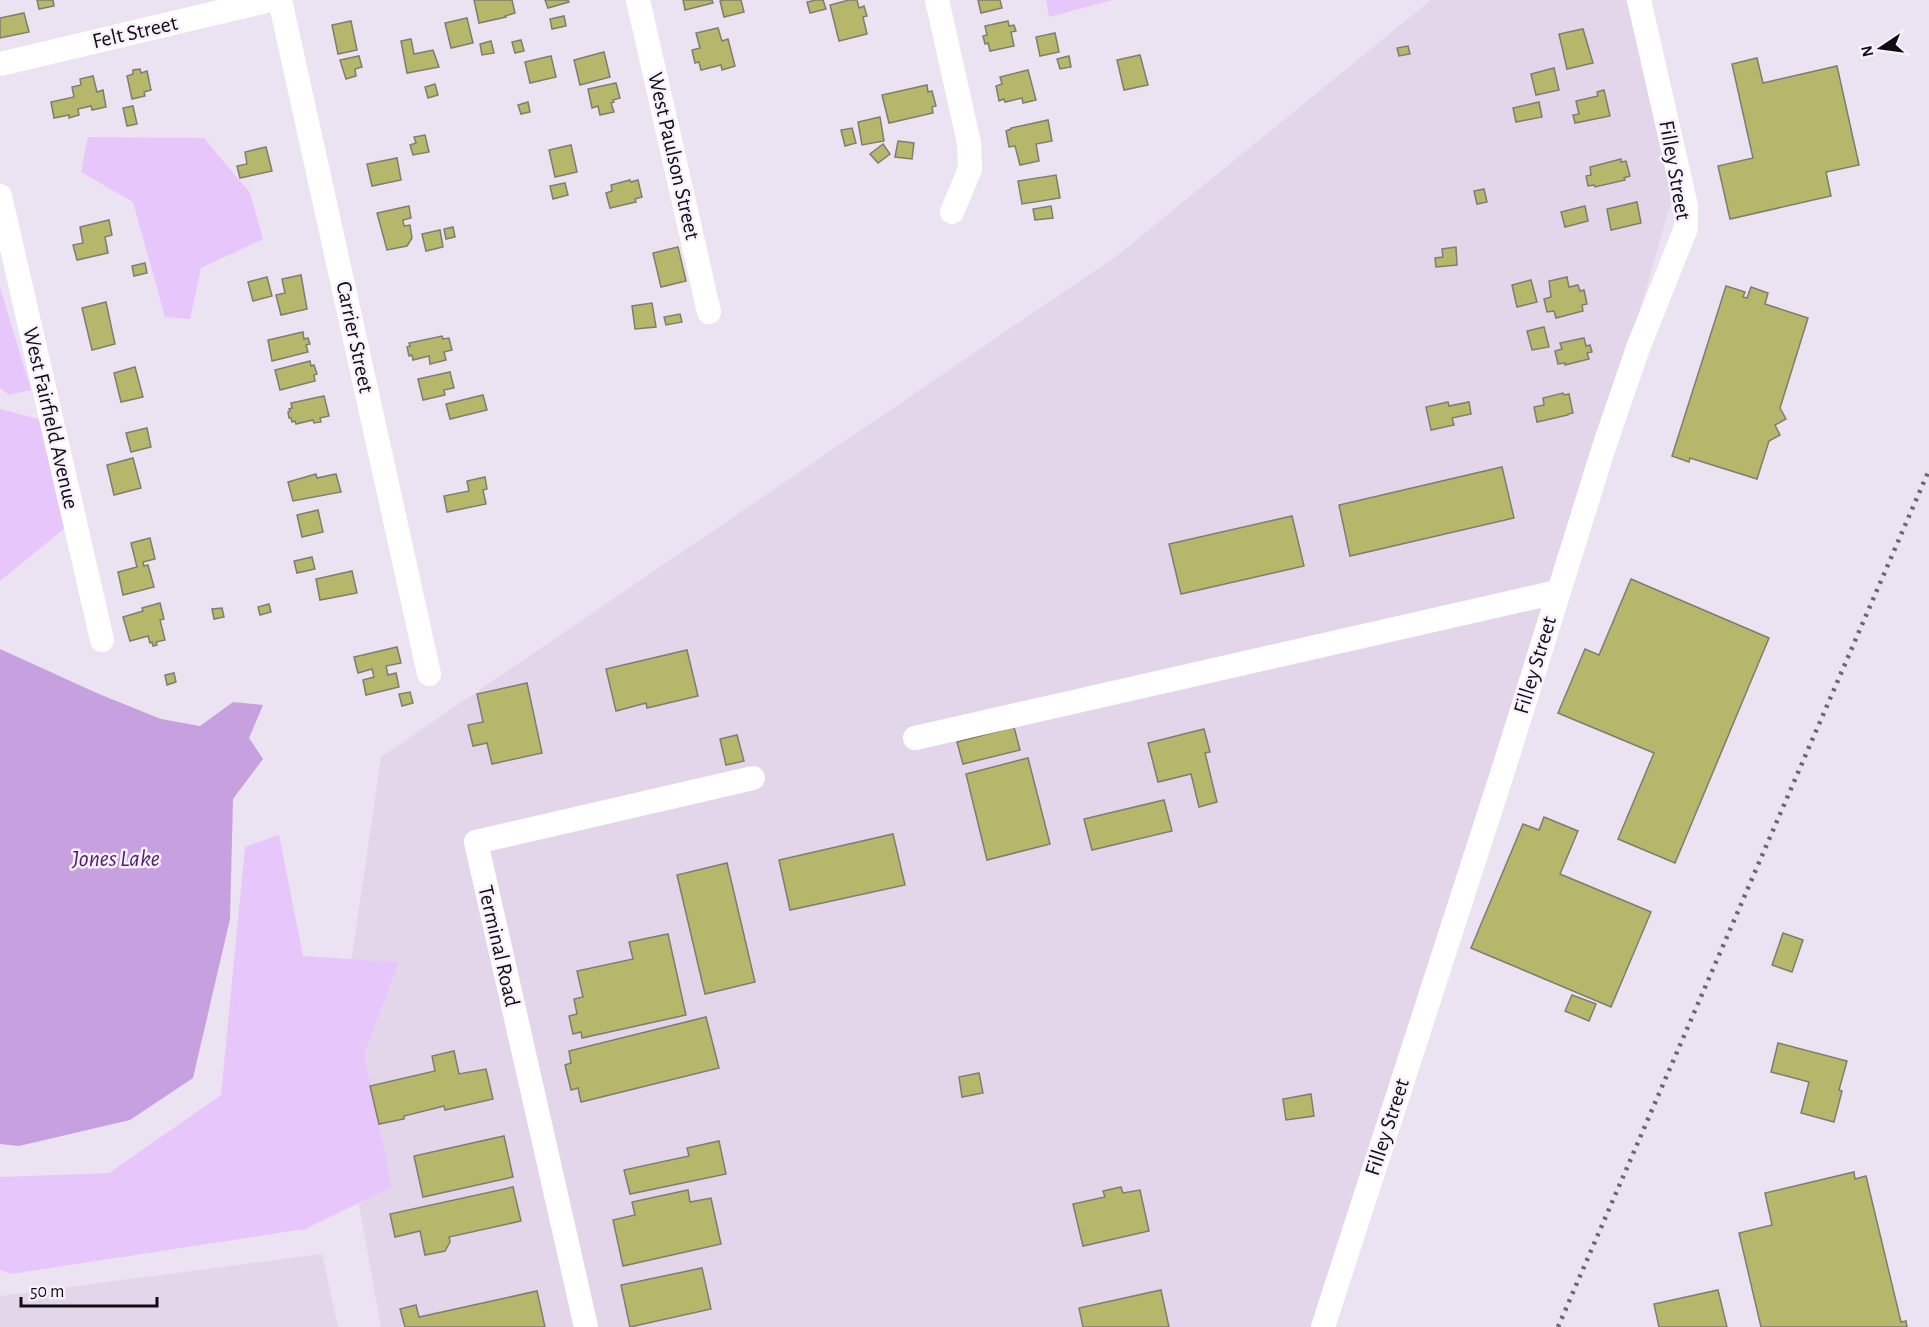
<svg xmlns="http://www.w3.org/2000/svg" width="1929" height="1327" font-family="'Alegreya Sans',sans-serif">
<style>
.built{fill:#e3d6eb}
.green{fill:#e7c7fb}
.water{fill:#c7a0e0}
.building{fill:#b6b76b;stroke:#7d7e6f;stroke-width:1.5}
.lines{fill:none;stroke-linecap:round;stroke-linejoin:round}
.minor{stroke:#fff;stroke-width:24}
.rail{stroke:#6c666f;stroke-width:4.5;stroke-dasharray:3 6;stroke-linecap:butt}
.labels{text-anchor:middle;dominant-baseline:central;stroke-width:5;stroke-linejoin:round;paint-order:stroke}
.street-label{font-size:22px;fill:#100d12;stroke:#f8f1fd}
.water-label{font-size:24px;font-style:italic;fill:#52206b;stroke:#f8f1fd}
</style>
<rect width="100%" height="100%" fill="#ece3f2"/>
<g class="built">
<polygon points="1431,0 1636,0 1674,193 1557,592 1323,1327 381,1327 335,1072 381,757 1118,255"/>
<polygon points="322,1254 338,1327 0,1327 0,1296"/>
</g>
<g class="green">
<polygon points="1046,0 1113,0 1049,17"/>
<polygon points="88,137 204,138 250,193 263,239 201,268 190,319 165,317 133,202 81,172"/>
<polygon points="0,287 31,390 9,395 0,388"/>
<polygon points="0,409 42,420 65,528 0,581"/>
<polygon points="279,835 303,956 399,962 364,1054 392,1187 305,1229 11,1274 0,1270 0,1177 109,1173 221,1095 245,847"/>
</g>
<polygon class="water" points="0,649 99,694 161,719 200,726 233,702 263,705 249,738 263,759 233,799 230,919 193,1078 130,1120 19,1146 0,1144"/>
<g class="building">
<polygon points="37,0 53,0 54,6 39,9"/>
<polygon points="474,0 512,0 515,13 505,16 506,17 479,23"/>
<polygon points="545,0 568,0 569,2 548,8"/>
<polygon points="683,0 712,0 713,3 685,10"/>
<polygon points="724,0 741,0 744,12 724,17 720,1"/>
<polygon points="816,0 823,0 826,9 810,13 807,2"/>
<polygon points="849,0 857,0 859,8 864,6 867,16 863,17 867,34 839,41 830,5"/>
<polygon points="978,0 1000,0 1002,8 981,13"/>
<polygon points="24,13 29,32 0,38 0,18"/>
<polygon points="564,16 566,26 552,29 550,19"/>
<polygon points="467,18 473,43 451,48 445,23"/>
<polygon points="351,21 357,50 338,54 332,25"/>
<polygon points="1008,21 1009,26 1014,25 1016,31 1011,32 1014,46 990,51 988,43 985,44 983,36 987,35 985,26"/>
<polygon points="718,28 722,41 728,39 735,66 722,70 721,65 701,70 699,62 695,63 692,50 700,48 696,33"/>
<polygon points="1583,29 1593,63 1567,69 1559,34"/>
<polygon points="1055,33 1059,52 1040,56 1036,37"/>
<polygon points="411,39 414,54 433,50 439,67 407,73 401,41"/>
<polygon points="521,40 524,51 515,53 512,42"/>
<polygon points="491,41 494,53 482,55 480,44"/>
<polygon points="1408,46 1410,54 1399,56 1397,48"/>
<polygon points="604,52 610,77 580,85 574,60"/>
<polygon points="1140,55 1148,85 1124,90 1117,60"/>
<polygon points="359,56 362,67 355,69 356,76 346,79 340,60"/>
<polygon points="551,56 556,77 530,83 525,62"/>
<polygon points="1069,56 1071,67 1060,69 1057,59"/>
<polygon points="1757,58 1763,83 1837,66 1859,165 1826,172 1831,196 1730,219 1718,166 1753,158 1732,64"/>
<polygon points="1554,68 1559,90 1536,95 1531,74"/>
<polygon points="140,69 141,73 147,71 151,90 144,92 145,96 132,99 127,76 133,74 133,70"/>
<polygon points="1028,70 1036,100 1023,103 1022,98 1005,102 1004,99 999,101 996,86 1002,84 1000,77"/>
<polygon points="93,76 97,92 103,90 106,107 92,110 91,106 78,109 79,115 69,118 69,115 54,118 51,102 74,97 72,87 81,85 80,79"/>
<polygon points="616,83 620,98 613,100 614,102 611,103 614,112 600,115 598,106 592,108 588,89"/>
<polygon points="435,84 438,95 428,98 425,87"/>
<polygon points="927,85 928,92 932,91 936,106 932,107 933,113 889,123 882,95"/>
<polygon points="1604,90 1610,116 1575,123 1573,115 1579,114 1576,101 1598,96 1597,92"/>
<polygon points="528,102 530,112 521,114 518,105"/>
<polygon points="1539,102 1542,117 1516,122 1513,108"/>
<polygon points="133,106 137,124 127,126 123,108"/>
<polygon points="880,117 884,141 862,145 858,122"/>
<polygon points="1048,120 1052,141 1036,144 1039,161 1020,165 1015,146 1009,147 1006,131 1011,129 1011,128"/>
<polygon points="852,128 856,143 845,146 841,130"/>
<polygon points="425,135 429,152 413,155 410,145 416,143 414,137"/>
<polygon points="898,141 914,143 912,159 895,157"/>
<polygon points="883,144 890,154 878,163 870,154"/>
<polygon points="571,145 577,172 555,177 549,150"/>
<polygon points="266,147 272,171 240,178 237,166 247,164 245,152"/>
<polygon points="397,158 401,180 372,186 367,164"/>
<polygon points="1621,159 1621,162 1626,161 1630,176 1624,178 1625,180 1595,187 1594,185 1588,186 1586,176 1591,175 1590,167"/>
<polygon points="1056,175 1060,198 1022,204 1018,181"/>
<polygon points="630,180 631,182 638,180 642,197 635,199 636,202 610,208 606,193 612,191 611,185"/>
<polygon points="565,183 568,195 553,199 550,186"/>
<polygon points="1484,189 1487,202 1477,204 1474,191"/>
<polygon points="1637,202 1641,223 1611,230 1607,209"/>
<polygon points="409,206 411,218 403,220 404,226 410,225 412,238 407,246 387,250 377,213"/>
<polygon points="1051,206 1053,218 1035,220 1033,209"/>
<polygon points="1585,206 1588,221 1565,227 1561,212"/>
<polygon points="109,220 112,235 105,237 108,253 77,260 73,245 83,243 80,227"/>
<polygon points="453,227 455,237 446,239 444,229"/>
<polygon points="440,230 443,247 426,251 422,234"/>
<polygon points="678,247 686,281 661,287 653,253"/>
<polygon points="1456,247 1457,265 1436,267 1435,258 1443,257 1442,249"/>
<polygon points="145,263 147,273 134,276 132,266"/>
<polygon points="301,275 307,309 281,315 276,295 285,293 282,279"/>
<polygon points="267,277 272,296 253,301 248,282"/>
<polygon points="1567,277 1569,287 1578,285 1580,291 1584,290 1587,304 1582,305 1583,311 1556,318 1554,311 1547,312 1544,299 1551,297 1549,281"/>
<polygon points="1531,280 1537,302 1517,307 1512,285"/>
<polygon points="1726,286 1745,292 1743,297 1747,298 1751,287 1768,293 1765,304 1808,318 1780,408 1786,419 1775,425 1780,435 1769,441 1757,479 1690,458 1689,462 1672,456"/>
<polygon points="106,302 115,344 92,350 82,308"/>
<polygon points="652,303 656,327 635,329 632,306"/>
<polygon points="680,314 682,322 666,325 664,317"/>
<polygon points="1544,327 1549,347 1532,350 1527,331"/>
<polygon points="303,332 304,339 308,338 310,344 306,345 308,352 272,361 268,340"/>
<polygon points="442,336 443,339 449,338 452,350 444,352 446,360 430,364 429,356 413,360 412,355 409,356 407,347 410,346 409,343"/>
<polygon points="1584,338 1586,346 1590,345 1592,352 1587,353 1589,359 1565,365 1565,363 1558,364 1555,351 1562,349 1560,343"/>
<polygon points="310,361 311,366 314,365 317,374 314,375 315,381 280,390 275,370"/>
<polygon points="135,367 143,397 121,402 114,373"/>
<polygon points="450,372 454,388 444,390 445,395 423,400 418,379"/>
<polygon points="1563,393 1564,395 1569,394 1573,413 1568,414 1568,415 1537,422 1534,407 1544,405 1543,398"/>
<polygon points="483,395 487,410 450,419 446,404"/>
<polygon points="324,396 329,416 320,418 321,422 314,423 313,420 296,424 295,421 292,422 291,418 289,418 288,412 290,411 289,409 292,408 291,403"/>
<polygon points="1448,402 1449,406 1469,402 1471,414 1452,418 1454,425 1431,430 1426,407"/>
<polygon points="147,428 151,447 131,452 126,433"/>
<polygon points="133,458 141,488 114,495 107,465"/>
<polygon points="1502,467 1514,518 1350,556 1339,505"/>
<polygon points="316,474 317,478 336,474 341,492 293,501 288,482"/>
<polygon points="485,477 487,489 483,490 486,504 447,512 444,496 469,491 467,481"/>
<polygon points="318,510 323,532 302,537 297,515"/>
<polygon points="1292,516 1304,566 1181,594 1169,544"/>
<polygon points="150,538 155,559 143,562 144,566 148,565 154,587 123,595 118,572 137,567 131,543"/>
<polygon points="312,557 315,569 297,573 294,561"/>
<polygon points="352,571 357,593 320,600 316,579"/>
<polygon points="1631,579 1769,638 1675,863 1618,839 1654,753 1558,713 1585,649 1599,655"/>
<polygon points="160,603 164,619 160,620 165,640 156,642 157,645 153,646 152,642 150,643 148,636 130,641 123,617 143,611 142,608"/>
<polygon points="269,604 271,612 260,615 258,607"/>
<polygon points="222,608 224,617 214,619 212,609"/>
<polygon points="397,647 401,663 386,666 388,675 396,673 399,687 366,695 363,680 374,677 372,669 358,673 354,657"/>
<polygon points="687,650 698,696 647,708 646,703 616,711 606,669"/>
<polygon points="174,673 176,682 167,685 165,675"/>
<polygon points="527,683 542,753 492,764 487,743 473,746 468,725 483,722 477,694"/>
<polygon points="410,692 413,703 402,706 399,694"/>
<polygon points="1014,727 1020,750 963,764 957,742"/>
<polygon points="1204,729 1210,752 1205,753 1217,802 1199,807 1191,774 1158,782 1148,743"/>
<polygon points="737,735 744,761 726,765 720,739"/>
<polygon points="1028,758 1050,844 987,860 966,774"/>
<polygon points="1164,800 1172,831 1092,850 1084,819"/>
<polygon points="1544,817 1578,831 1560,874 1651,912 1611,1007 1471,948 1523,824 1539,830"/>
<polygon points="893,834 905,885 790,910 779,860"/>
<polygon points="727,863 755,982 705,994 677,875"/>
<polygon points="1783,933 1803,940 1792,972 1772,965"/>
<polygon points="668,934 686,1015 582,1038 581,1032 573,1034 569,1016 577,1014 574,999 583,997 577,971 633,959 629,942"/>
<polygon points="1572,995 1596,1004 1589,1021 1565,1011"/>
<polygon points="706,1017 719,1068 581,1102 578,1088 571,1090 565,1065 571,1063 569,1051"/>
<polygon points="1778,1043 1847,1061 1839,1090 1842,1091 1834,1122 1801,1113 1809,1082 1771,1072"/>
<polygon points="454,1051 459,1074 486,1069 493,1099 445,1110 444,1106 404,1116 404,1119 379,1124 370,1086 435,1071 432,1056"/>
<polygon points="979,1073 983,1093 962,1097 959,1077"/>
<polygon points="1311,1094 1314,1116 1286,1120 1283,1099"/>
<polygon points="504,1136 513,1177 423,1197 414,1156"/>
<polygon points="719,1141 726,1174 630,1194 624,1170 689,1156 687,1148"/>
<polygon points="1854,1172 1855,1179 1866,1176 1901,1322 1906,1321 1907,1327 1761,1327 1739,1233 1772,1225 1765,1193"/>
<polygon points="513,1187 521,1221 449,1237 450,1242 445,1251 425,1255 420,1231 395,1237 390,1214"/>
<polygon points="1121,1187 1123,1193 1140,1190 1149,1231 1083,1246 1073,1204 1105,1197 1103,1191"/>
<polygon points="688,1190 690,1202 711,1198 721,1244 623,1266 613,1220 635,1215 632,1202"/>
<polygon points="702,1268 711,1309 630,1327 621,1285"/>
<polygon points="1161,1290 1169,1327 1083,1327 1079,1308"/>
<polygon points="1718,1290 1727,1327 1659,1327 1654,1304"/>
<polygon points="537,1291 545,1327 405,1327 400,1309 416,1305 419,1317"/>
</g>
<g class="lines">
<g class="minor">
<polyline points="280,0 429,674"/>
<polyline points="638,0 709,312"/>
<polyline points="937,0 969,143 970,169 952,212"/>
<polyline points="0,64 270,0"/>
<polyline points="0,196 102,640"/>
<polyline points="915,738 1557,592"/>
<polyline points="586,1327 476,842 753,778"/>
<polyline points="1323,1327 1503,771 1604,447 1638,348 1686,228 1686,206 1639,0"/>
</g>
<polyline class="rail" points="1558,1327 1929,470"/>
</g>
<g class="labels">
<g class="street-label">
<text transform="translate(135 32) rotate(-13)">Felt Street</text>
<text transform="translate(674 156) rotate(77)">West Paulson Street</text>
<text transform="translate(1675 170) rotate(80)">Filley Street</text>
<text transform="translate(355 337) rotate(78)">Carrier Street</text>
<text transform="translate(51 418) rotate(77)">West Fairfield Avenue</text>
<text transform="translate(1535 665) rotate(-73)">Filley Street</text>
<text transform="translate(499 946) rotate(77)">Terminal Road</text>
<text transform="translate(1387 1127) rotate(-72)">Filley Street</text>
</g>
<g class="water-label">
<text x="116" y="859">Jones Lake</text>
</g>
</g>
<g transform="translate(1881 48) rotate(257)" stroke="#f8f1fd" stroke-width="4.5" paint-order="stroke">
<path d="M0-4.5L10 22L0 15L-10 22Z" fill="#100d12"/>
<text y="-9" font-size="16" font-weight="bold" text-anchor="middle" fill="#100d12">N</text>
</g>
<path d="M21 1297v9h136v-9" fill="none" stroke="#100d12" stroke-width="3"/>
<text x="30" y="1297" font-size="18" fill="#100d12" stroke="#f8f1fd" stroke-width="4.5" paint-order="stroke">50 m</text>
</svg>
